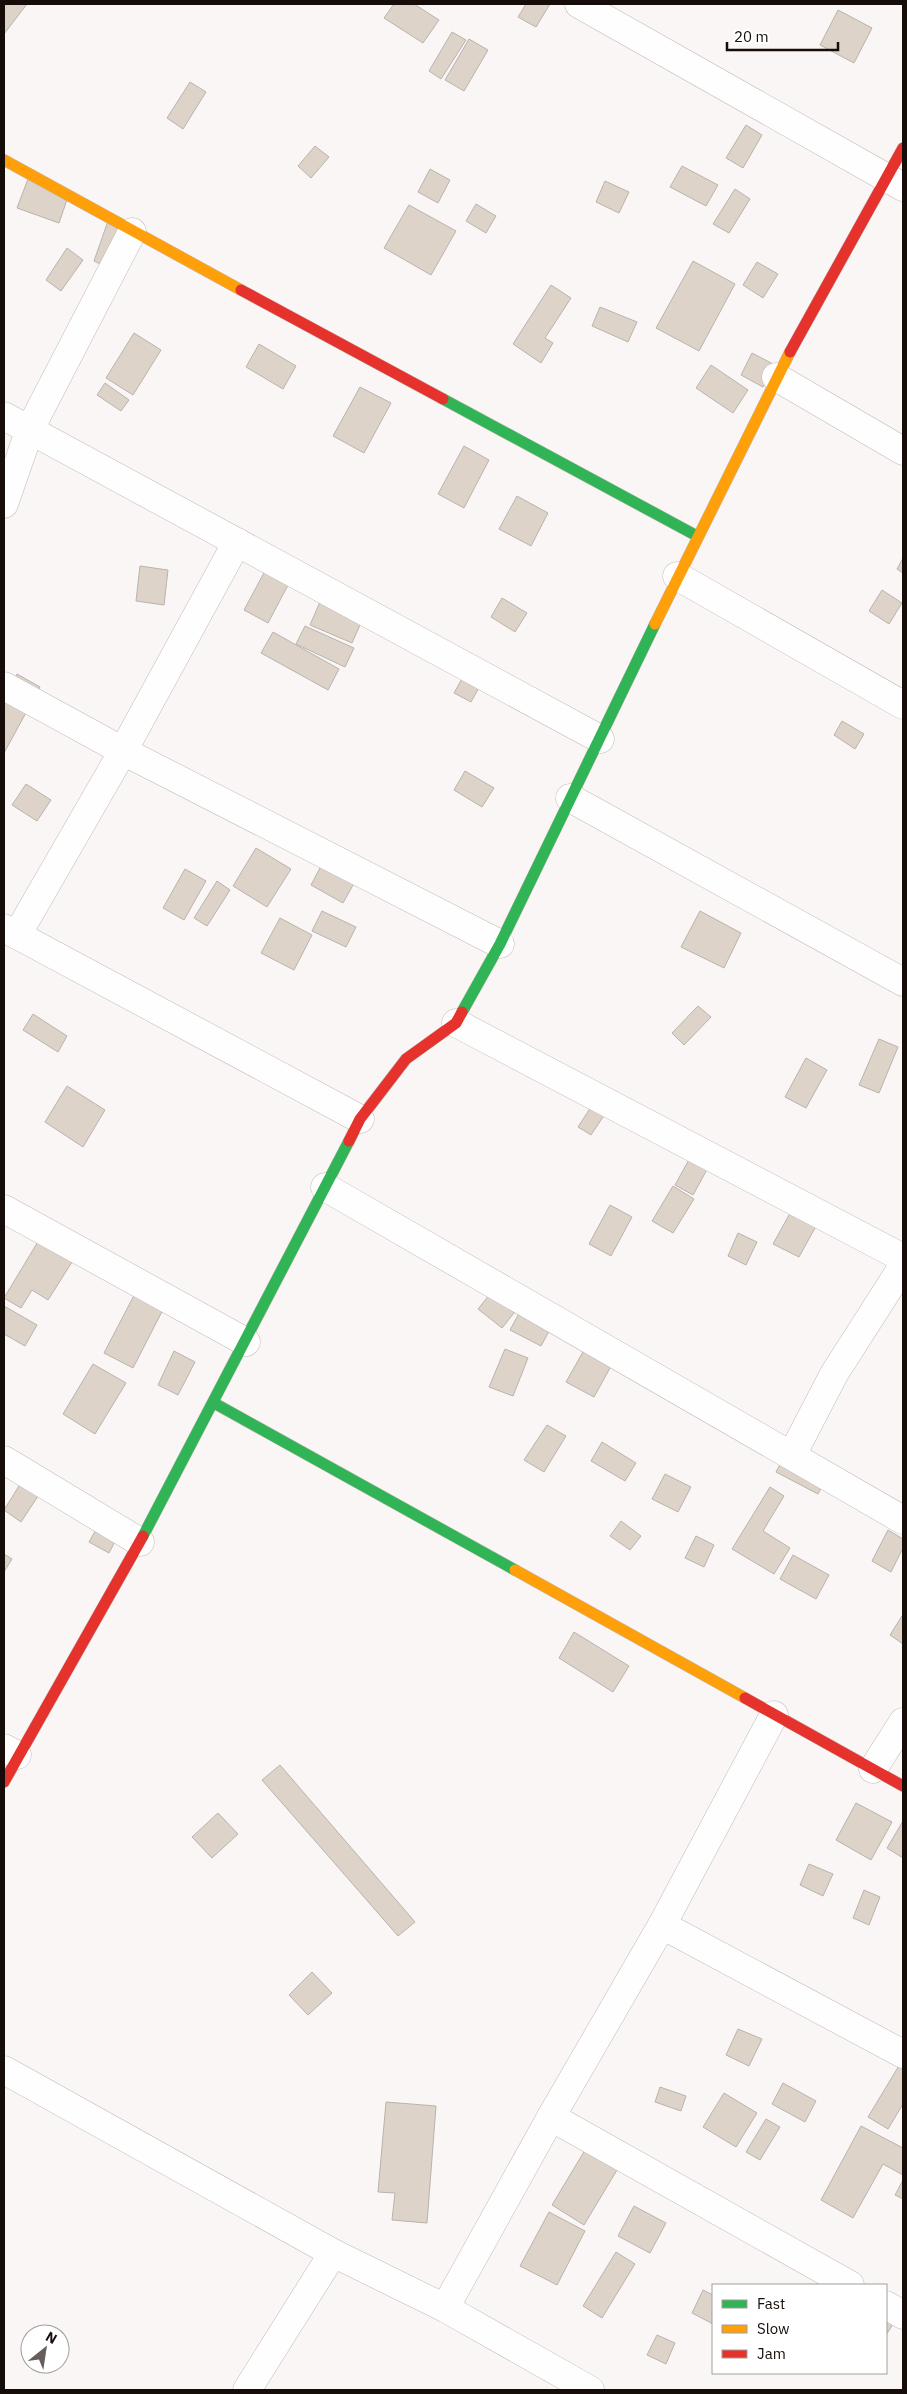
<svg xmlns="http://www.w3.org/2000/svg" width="907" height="2394" font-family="'IBM Plex Sans',sans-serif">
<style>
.building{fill:#ddd3c8;stroke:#b9b3ae}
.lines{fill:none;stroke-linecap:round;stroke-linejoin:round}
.street-casing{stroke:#c2bbb8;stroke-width:29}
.fast-casing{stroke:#c2bbb8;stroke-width:12}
.slow-casing{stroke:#c2bbb8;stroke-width:12}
.jam-casing{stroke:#c2bbb8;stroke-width:12}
.street{stroke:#fefefe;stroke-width:28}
.fast{stroke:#30b455;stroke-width:11}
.slow{stroke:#ff9f0a;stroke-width:11}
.jam{stroke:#e5322d;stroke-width:11}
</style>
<rect width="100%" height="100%" fill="#faf6f5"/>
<g class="building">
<polygon points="4,4 27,4 4,34"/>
<polygon points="394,4 414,4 439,20 423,43 384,18"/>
<polygon points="526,4 550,4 536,27 518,17"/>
<polygon points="838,10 872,28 854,63 820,45"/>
<polygon points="452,32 466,40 441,79 429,71"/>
<polygon points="469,39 488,50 464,91 445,80"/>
<polygon points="190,82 206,92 183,129 167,118"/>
<polygon points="746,125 762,135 743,168 726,158"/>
<polygon points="315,146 329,157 311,178 298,166"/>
<polygon points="682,166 718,185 706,206 670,187"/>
<polygon points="430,169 450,180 438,203 418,192"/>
<polygon points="28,179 69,194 59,223 17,208"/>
<polygon points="605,181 629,192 619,213 596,202"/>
<polygon points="735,189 750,199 729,233 713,224"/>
<polygon points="476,204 496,216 486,233 466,221"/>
<polygon points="409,205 456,231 431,275 384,248"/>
<polygon points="108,221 125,227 109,268 94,261"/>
<polygon points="67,248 83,260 61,291 46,280"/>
<polygon points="693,261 735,284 699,351 656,328"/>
<polygon points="757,262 778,274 763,298 743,285"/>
<polygon points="551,285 571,298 545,338 553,343 541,363 513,344"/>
<polygon points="600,307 637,322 628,342 592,326"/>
<polygon points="134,333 161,350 133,395 106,378"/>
<polygon points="259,344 296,366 283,389 246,367"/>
<polygon points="752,353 775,365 763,387 741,375"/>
<polygon points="711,365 748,390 733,413 696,388"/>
<polygon points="105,383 129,400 121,411 97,395"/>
<polygon points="360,387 391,403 364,453 333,436"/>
<polygon points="464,446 489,460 464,508 438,494"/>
<polygon points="517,496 548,513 531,546 499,529"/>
<polygon points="272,558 296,570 268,623 244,610"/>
<polygon points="903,558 903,573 897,569"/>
<polygon points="140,566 168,570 164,605 136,601"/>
<polygon points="326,588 368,607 352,643 310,625"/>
<polygon points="882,590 902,603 889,624 869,611"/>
<polygon points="502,598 527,613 515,632 491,617"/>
<polygon points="305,626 354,648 345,667 296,644"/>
<polygon points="273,632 339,669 328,690 261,653"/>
<polygon points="469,666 486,675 471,702 454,693"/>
<polygon points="17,674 40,687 4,753 4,698"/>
<polygon points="842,721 864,734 855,749 834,735"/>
<polygon points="465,771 494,788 482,807 454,790"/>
<polygon points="26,784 51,800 37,821 12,805"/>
<polygon points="256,848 291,869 267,907 233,886"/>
<polygon points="330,849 363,867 343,903 311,885"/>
<polygon points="185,869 206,881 184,920 163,908"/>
<polygon points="217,881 230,890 207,926 194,918"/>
<polygon points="322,911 356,927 346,947 312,931"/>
<polygon points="700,911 741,933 724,968 681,947"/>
<polygon points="280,918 312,935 294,970 261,953"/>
<polygon points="698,1006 711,1017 684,1045 672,1033"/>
<polygon points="33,1014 67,1036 58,1052 23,1030"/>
<polygon points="879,1039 898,1047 879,1093 859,1085"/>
<polygon points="806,1058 827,1070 806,1108 785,1097"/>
<polygon points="67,1086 105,1110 83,1147 45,1122"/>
<polygon points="598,1096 611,1105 591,1135 578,1127"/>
<polygon points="697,1145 715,1155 693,1195 675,1185"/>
<polygon points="673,1186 694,1199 673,1233 652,1221"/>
<polygon points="610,1205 632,1217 611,1256 589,1244"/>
<polygon points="794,1206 820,1219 799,1257 773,1244"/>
<polygon points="45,1230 79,1251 48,1300 32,1290 21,1308 4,1298"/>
<polygon points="738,1233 757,1242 746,1265 728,1256"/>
<polygon points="141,1282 170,1296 133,1368 104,1353"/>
<polygon points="494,1289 518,1308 502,1328 478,1309"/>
<polygon points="4,1306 37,1325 25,1346 4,1334"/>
<polygon points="522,1308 553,1324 541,1346 510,1330"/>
<polygon points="588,1343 615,1359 594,1397 566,1382"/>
<polygon points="505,1349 528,1358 513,1396 489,1387"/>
<polygon points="174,1351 195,1362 178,1395 158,1385"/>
<polygon points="93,1364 126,1383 95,1434 63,1414"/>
<polygon points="547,1425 566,1436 544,1472 524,1460"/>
<polygon points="602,1442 636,1463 625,1481 591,1461"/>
<polygon points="789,1448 830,1470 818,1494 776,1472"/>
<polygon points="665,1474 691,1487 678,1512 652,1499"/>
<polygon points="24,1478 42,1490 21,1522 4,1510"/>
<polygon points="770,1487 784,1496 763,1531 790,1548 774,1574 732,1549"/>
<polygon points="105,1514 124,1524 109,1553 89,1542"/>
<polygon points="621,1521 641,1536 630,1550 610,1536"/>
<polygon points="888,1530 903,1539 903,1548 891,1572 872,1561"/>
<polygon points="696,1536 714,1545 704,1567 685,1558"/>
<polygon points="4,1554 12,1559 4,1572"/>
<polygon points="793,1555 829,1575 816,1599 780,1579"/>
<polygon points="902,1616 903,1616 903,1644 890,1635"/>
<polygon points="574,1632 629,1666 613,1692 559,1658"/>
<polygon points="280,1765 415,1922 398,1936 262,1780"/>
<polygon points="856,1803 892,1822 871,1860 836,1840"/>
<polygon points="218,1813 238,1834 212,1858 192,1837"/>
<polygon points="903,1821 903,1858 887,1848"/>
<polygon points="809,1864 833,1874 823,1896 800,1885"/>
<polygon points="864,1890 880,1897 869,1925 853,1918"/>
<polygon points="312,1972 332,1993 308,2015 289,1995"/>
<polygon points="738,2029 762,2039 749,2066 726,2055"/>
<polygon points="903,2059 903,2104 888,2129 868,2117"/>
<polygon points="783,2083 816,2101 805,2122 772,2104"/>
<polygon points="660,2087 686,2096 681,2111 655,2102"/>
<polygon points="724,2093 757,2113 736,2147 703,2127"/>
<polygon points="386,2102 436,2106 427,2223 392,2220 395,2193 378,2192"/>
<polygon points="766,2119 780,2127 760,2160 746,2152"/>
<polygon points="861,2126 903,2148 903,2175 883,2164 853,2218 821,2200"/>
<polygon points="594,2135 626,2155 584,2225 552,2205"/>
<polygon points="903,2180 903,2199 895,2195"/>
<polygon points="634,2206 666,2223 650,2253 618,2236"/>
<polygon points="549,2212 585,2231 557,2285 520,2266"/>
<polygon points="616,2252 635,2264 602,2318 583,2306"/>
<polygon points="703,2290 713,2295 713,2324 692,2313"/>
<polygon points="886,2298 903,2309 886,2335"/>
<polygon points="657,2335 675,2343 666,2364 647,2355"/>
</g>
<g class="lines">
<g class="street-casing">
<g id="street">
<polyline points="579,4 903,187"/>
<polyline points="776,377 903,451"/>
<polyline points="4,416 600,739"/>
<polyline points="4,504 30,429 132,232"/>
<polyline points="677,576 903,705"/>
<polyline points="4,686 123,751 500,944"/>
<polyline points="570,798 903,982"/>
<polyline points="4,928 360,1119"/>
<polyline points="17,935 123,751 237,542"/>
<polyline points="456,1023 903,1258"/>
<polyline points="325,1187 903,1520"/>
<polyline points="4,1209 246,1342"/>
<polyline points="792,1455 834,1374 903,1266"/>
<polyline points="4,1460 140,1542"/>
<polyline points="4,1748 17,1755"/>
<polyline points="873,1769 903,1722"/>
<polyline points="662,1925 903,2054"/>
<polyline points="4,2070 333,2253 445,2308 590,2390"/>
<polyline points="551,2117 850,2285"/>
<polyline points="886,2305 903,2315"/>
<polyline points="445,2308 551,2117 662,1925 774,1715"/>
<polyline points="247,2390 333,2253"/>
</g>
</g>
<g class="fast-casing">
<g id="fast">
<polyline points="443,399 697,536"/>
<polyline points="462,1012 500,944 655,624"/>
<polyline points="214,1403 515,1570"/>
<polyline points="143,1536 349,1141"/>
</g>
</g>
<g class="slow-casing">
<g id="slow">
<polyline points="4,160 241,290"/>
<polyline points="655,624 790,352"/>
<polyline points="515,1570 745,1698"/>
</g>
</g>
<g class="jam-casing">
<g id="jam">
<polyline points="241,290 443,399"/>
<polyline points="790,352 903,148"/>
<polyline points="349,1141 360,1119 406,1059 456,1023 462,1012"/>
<polyline points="745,1698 903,1786"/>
<polyline points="4,1782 143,1536"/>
</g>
</g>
<use href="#street" class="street"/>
<use href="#fast" class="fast"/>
<use href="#slow" class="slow"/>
<use href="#jam" class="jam"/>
</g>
<rect width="907" height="2394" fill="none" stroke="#160c08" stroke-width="10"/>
<rect x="712" y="2284" width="175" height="90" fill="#ffffff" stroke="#a29e9c"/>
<rect x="722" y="2300" width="25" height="8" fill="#30b455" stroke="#a29e9c"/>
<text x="757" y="2309" font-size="15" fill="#160c08">Fast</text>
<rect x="722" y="2325" width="25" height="8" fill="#ff9f0a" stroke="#a29e9c"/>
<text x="757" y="2334" font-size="15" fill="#160c08">Slow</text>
<rect x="722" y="2350" width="25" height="8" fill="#e5322d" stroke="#a29e9c"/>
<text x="757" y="2359" font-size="15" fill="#160c08">Jam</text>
<g transform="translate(45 2349) rotate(30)"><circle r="24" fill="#ffffff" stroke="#a29e9c"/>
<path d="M0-4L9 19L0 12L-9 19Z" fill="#665e5b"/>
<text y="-8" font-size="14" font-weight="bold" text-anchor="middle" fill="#160c08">N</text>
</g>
<path d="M727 42v8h111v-8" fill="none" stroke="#160c08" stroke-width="2.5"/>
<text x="734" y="42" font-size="15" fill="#160c08" stroke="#ffffff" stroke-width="4" paint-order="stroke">20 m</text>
</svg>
